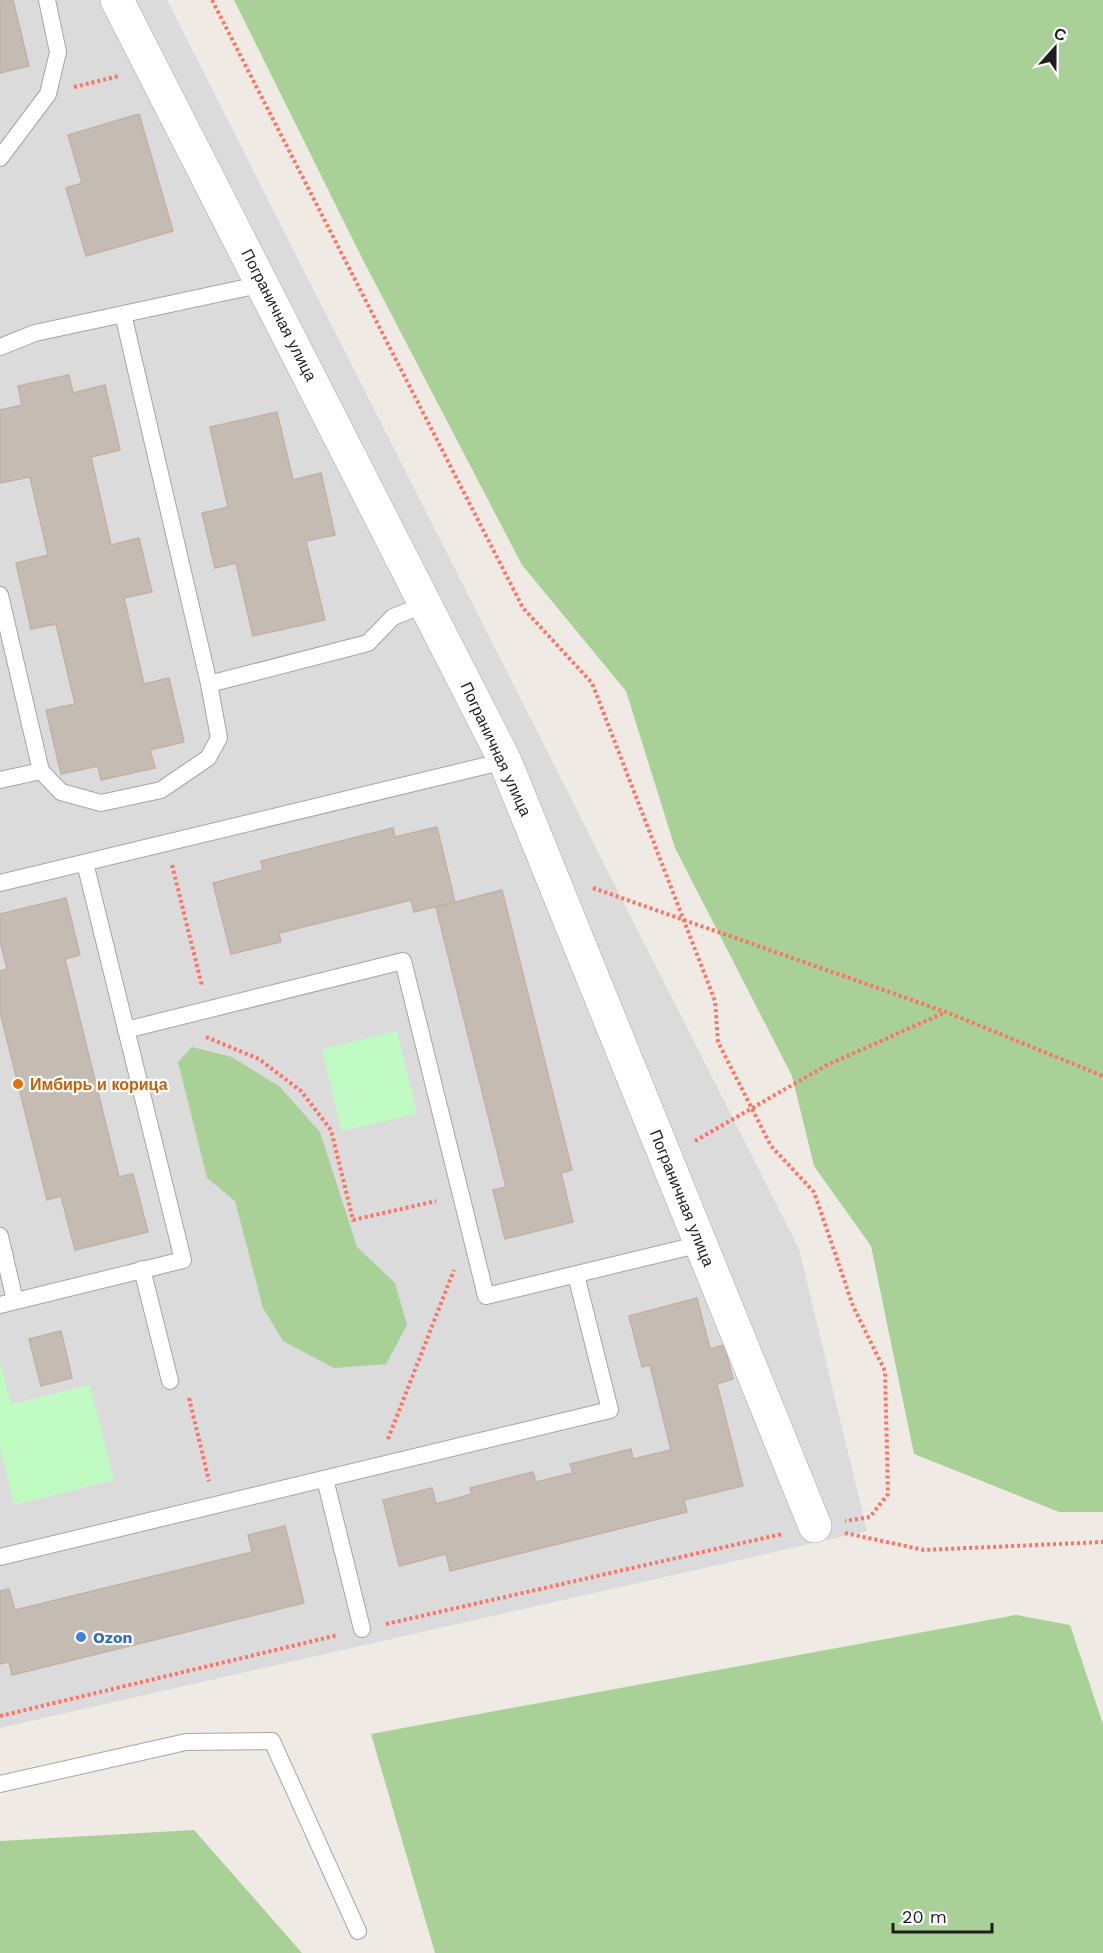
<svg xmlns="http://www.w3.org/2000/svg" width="1103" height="1953" font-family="'Work Sans',sans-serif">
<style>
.residential{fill:#dcdbdb}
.forest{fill:#a9d097}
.park{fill:#bffbc3}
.building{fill:#c4bbb3;stroke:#c2b1a6;stroke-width:1.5}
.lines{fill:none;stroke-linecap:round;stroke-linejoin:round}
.lane-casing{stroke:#a5a5a5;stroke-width:18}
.street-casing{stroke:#a5a5a5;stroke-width:34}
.path{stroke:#fe7366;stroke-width:4;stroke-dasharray:3 3;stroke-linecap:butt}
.lane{stroke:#fff;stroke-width:16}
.street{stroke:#fff;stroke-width:33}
.food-dot{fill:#e8710a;stroke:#fff;stroke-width:2}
.shop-dot{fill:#3f7fe0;stroke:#fff;stroke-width:2}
.labels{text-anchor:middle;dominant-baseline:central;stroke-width:4.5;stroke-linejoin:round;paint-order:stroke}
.street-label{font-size:16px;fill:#1e1e1e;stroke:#fff}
.food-label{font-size:16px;font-weight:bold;fill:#c56008;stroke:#fff;text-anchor:start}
.shop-label{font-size:16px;font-weight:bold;fill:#366cbe;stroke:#fff;text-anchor:start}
</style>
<rect width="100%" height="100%" fill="#efebe4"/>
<polygon class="residential" points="0,0 167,0 799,1249 867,1531 0,1728"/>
<g class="forest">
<polygon points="234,0 1103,0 1103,1512 1059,1512 914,1454 871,1246 814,1166 792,1076 675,848 626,691 522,565 362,258"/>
<polygon points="192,1047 232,1057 280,1087 320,1132 357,1247 395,1283 407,1325 386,1364 334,1368 283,1341 263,1308 235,1201 207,1178 178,1062"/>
<polygon points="1016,1615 1070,1625 1103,1724 1103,1953 435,1953 371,1734"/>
<polygon points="194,1830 302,1953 0,1953 0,1841"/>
</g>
<g class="park">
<polygon points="397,1031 417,1114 342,1131 322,1049"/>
<polygon points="0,1362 11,1404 90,1385 114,1480 14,1505 0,1448"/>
</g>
<g class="building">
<polygon points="0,0 13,0 29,66 0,73"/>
<polygon points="139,114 173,231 86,256 66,188 82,183 68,135"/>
<polygon points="69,375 73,393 105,385 120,450 91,457 111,545 139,538 152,592 124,598 144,684 169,678 184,742 150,750 155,768 101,780 98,766 61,774 46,710 75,704 56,624 31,629 16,563 48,555 30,477 1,483 0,480 0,410 22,405 18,386"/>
<polygon points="277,412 293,480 321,473 335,535 306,541 325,620 253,636 236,563 215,568 202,513 228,507 210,427"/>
<polygon points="437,827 455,902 414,912 411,900 279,933 281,942 231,954 213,883 263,870 261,861 393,828 395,837"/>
<polygon points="502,890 572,1170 561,1173 573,1222 505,1239 493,1190 506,1187 436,907"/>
<polygon points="66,898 80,955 65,959 119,1177 133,1174 148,1232 75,1250 61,1196 47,1200 0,1012 0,971 7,969 0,941 0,914"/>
<polygon points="697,1298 710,1349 724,1345 733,1379 717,1384 743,1486 684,1500 687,1512 450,1571 446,1554 399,1566 383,1500 432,1488 436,1504 472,1494 470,1488 533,1472 536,1482 573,1473 570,1464 631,1449 633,1459 671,1450 650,1365 642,1367 629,1316"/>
<polygon points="61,1331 72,1378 41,1386 29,1339"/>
<polygon points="285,1526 304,1603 12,1675 9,1662 0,1664 0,1591 9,1589 15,1610 252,1552 248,1535"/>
</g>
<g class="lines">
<g class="lane-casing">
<g id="lane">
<polyline points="0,158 48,94 58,52 47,0"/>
<polyline points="123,314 209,684"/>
<polyline points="0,347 35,333 263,284"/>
<polyline points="0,595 41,771"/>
<polyline points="0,780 41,771 61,792 101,803 161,790 208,758 219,738 209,684 368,643 393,617 426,604"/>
<polyline points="0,883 505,761"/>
<polyline points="126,1030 403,961 486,1296 701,1244"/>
<polyline points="0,1236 15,1301"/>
<polyline points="142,1269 170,1381"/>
<polyline points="0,1305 183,1260 85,863"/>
<polyline points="325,1479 362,1629"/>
<polyline points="0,1557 610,1410 576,1275"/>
<polyline points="0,1784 186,1742 272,1741 358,1931"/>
</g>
</g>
<g class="street-casing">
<polyline id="street" points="117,0 505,761 815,1526"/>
</g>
<g class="path">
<polyline points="212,0 523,608 592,683 715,1001 718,1042 771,1146 814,1192 853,1306 885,1371 888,1494 870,1517 845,1521"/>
<polyline points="74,87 119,76"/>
<polyline points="172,865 202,986"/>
<polyline points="593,888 946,1012 1103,1076"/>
<polyline points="206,1037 259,1059 301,1091 331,1130 353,1220 436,1201"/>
<polyline points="695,1141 827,1065 946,1012"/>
<polyline points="189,1398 209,1481"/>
<polyline points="388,1439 454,1270"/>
<polyline points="845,1533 924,1550 1103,1542"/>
<polyline points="386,1624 782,1534"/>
<polyline points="0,1716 338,1635"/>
</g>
<use href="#lane" class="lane"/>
<use href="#street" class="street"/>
</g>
<circle class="food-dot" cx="18" cy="1084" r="6"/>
<circle class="shop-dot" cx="81" cy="1637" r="6"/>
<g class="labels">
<g class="street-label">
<text transform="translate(279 315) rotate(63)">Пограничная улица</text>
<text transform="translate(496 749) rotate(65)">Пограничная улица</text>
<text transform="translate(682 1198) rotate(68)">Пограничная улица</text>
</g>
<g class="food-label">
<text x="30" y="1084">Имбирь и корица</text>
</g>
<g class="shop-label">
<text x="93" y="1637">Ozon</text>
</g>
</g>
<g transform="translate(1055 48) rotate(21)" stroke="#ffffff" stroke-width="4.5" paint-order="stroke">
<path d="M0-4.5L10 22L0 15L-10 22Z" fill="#1e1e1e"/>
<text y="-9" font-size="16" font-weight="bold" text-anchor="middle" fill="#1e1e1e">С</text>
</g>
<path d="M893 1923v9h99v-9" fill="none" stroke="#1e1e1e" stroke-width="3"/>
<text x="902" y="1923" font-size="18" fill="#1e1e1e" stroke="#ffffff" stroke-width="4.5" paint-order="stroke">20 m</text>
</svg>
